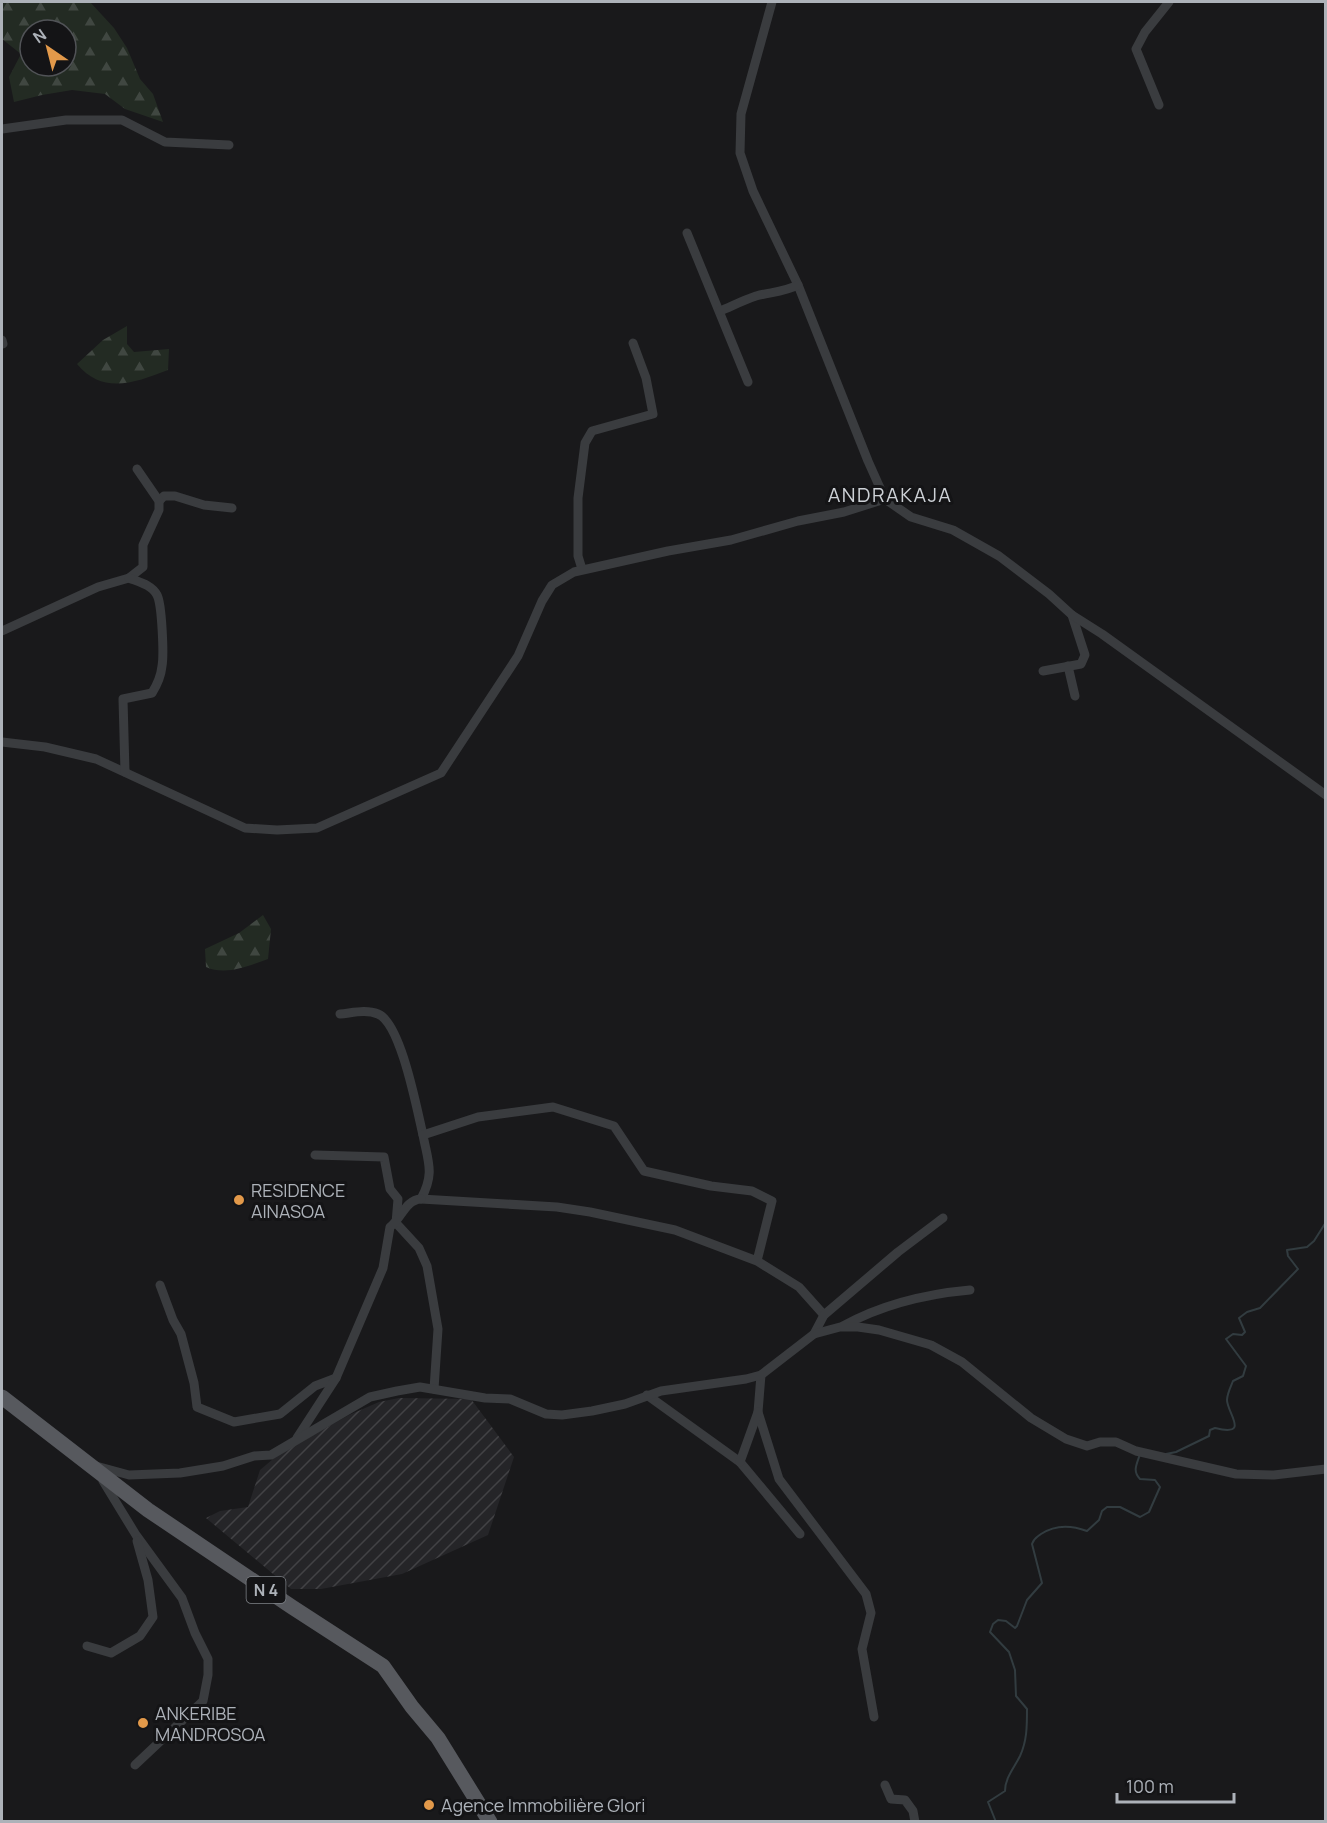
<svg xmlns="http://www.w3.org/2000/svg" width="1327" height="1823" font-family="Manrope,sans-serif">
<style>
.industrial{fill:url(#industrial-furrows)}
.forest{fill:url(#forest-firs);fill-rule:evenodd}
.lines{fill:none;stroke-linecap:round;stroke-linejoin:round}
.stream{stroke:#323c40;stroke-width:2}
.minor{stroke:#3a3c3f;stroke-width:9}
.primary{stroke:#57595e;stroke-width:15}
.poi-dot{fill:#e2994a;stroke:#141416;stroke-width:2}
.labels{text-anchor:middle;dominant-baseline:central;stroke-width:6;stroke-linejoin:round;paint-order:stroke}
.shield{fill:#141416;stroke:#7f8388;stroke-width:1.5}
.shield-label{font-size:16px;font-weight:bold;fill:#adb2b9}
.poi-label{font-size:18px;fill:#adb2b9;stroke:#141416;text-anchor:start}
.neighbourhood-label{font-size:20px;letter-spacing:1.5px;fill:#cdd1d6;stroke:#141416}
</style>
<defs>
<pattern id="industrial-furrows" width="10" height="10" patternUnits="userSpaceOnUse" patternTransform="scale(1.5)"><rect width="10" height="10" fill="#252528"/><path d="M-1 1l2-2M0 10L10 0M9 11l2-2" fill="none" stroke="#424245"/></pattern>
<pattern id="forest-firs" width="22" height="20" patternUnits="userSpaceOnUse" patternTransform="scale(1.5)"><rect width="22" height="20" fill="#232b23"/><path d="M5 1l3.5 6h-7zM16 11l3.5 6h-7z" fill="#404741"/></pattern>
</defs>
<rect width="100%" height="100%" fill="#19191b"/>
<polygon class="industrial" points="399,1398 471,1399 514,1457 488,1535 402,1574 321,1589 291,1589 206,1518 220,1511 248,1507 260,1470 279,1454 349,1415 379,1402"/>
<g class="forest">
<path d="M 2,2 L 90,2 L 114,28 L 127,48 L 140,79 L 153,94 L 163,122 L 125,109 L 105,94 L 72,90 L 42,95 L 14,102 L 9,77 L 21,54 L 2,39 ZM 30,30 L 66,30 L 66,66 L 30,66 Z"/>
<path d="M 127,326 L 127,344 L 134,352 L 169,349 L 168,370 C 134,383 103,395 77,364 L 103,340 Z"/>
<path d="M 263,915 L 271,929 L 268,959 C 248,966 226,976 206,967 L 205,949 L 239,933 Z"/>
</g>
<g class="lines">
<g class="stream">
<polyline points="1326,1191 1326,1192"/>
<path d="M 1166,1454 L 1176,1452 L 1209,1436 L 1210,1430 L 1215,1428 C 1251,1437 1227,1413 1227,1400 C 1227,1394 1231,1386 1233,1381 L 1243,1376 L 1246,1366 L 1226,1339 L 1233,1334 L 1242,1335 L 1245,1332 L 1239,1318 L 1247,1312 L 1260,1308 L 1298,1269 L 1288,1256 L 1287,1250 L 1307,1247 L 1314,1241 L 1326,1222"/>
<path d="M 996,1822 L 988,1802 L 1005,1791 C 1005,1778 1014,1768 1020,1756 C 1027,1741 1027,1726 1027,1709 L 1016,1696 L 1015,1670 L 1009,1652 L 990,1632 L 993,1624 L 998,1620 L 1006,1621 L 1015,1628 L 1017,1626 L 1027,1600 L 1042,1583 L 1032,1544 C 1034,1538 1036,1538 1041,1534 C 1056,1524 1071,1525 1087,1531 L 1099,1520 L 1102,1511 L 1107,1507 L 1120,1507 L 1140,1517 L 1149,1512 L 1160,1487 L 1155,1480 L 1140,1479 C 1132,1471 1137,1464 1140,1454"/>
</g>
<g class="minor">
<polyline points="772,2 741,114 740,153 753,191 798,285 868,461 885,499"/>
<polyline points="1159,105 1136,49 1145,32 1169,2"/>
<polyline points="2,129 66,120 122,120 165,142 229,145"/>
<polyline points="687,233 748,382"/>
<path d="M 720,311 C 732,306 744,300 756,296 C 771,292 784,292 798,285"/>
<polyline points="2,340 3,344"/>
<polyline points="159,501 164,496 175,496 204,505 232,508"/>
<polyline points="582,569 578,556 578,498 585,443 592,431 653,414 646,378 633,343"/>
<polyline points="2,631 98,587 129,578 143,567 143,545 159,510 159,501 137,469"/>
<polyline points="1068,666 1075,696"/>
<polyline points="1043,671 1081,664 1085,655 1072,615"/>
<polyline points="2,742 45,747 96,759 245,828 277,830 317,828 441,773 518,656 542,601 552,585 574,572 668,551 731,540 798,521 844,512 885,499 911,517 953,530 999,556 1049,594 1072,615 1102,634 1326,795"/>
<path d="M 125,772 L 123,699 L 152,693 C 157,685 161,676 162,666 C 164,655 162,604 157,595 C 152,585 139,582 129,578"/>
<path d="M 340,1014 C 352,1013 366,1009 378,1014 C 401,1023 417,1110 423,1135"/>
<polyline points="315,1155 384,1157 390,1189 398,1199 396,1223 419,1248 427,1266 438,1329 434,1389"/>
<path d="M 757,1261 L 772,1201 L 752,1191 L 711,1186 L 644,1171 L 614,1126 L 553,1107 L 478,1117 L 423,1135 C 428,1162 435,1173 421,1199 L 557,1207 L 590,1212 L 675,1230 L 757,1261 L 799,1287 L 824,1315"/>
<polyline points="160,1285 173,1320 181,1334 194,1383 197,1407 234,1422 280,1414 315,1386 336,1378"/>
<path d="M 843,1326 C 881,1305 926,1294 970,1290"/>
<polyline points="814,1334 824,1315 898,1252 943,1218"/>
<polyline points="761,1375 758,1412 779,1479 866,1594 871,1613 862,1649 874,1717"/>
<polyline points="647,1395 740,1462 800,1534"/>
<path d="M 297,1438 L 336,1378 L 383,1268 L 390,1227 C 402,1218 405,1200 421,1199"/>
<polyline points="740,1462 758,1412"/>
<polyline points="96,1466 129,1475 180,1473 223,1466 254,1456 271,1455 370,1397 397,1391 420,1387 485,1398 510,1399 546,1414 562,1415 592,1411 625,1404 661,1391 746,1379 761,1375 814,1334 840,1327 858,1327 879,1330 931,1345 962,1362 1031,1418 1066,1439 1087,1446 1100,1442 1116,1442 1136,1451 1236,1474 1274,1475 1326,1469"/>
<polyline points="103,1481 136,1535 182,1598 195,1633 208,1659 208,1675 203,1701 135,1765"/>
<polyline points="87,1646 111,1653 140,1636 153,1617 148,1580 137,1541"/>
<polyline points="885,1785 891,1799 905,1800 913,1811 915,1822"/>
</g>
<polyline class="primary" points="2,1397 148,1510 292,1607 383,1666 412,1707 438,1738 490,1822"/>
</g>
<g class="poi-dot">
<circle cx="239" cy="1200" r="6"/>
<circle cx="143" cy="1723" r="6"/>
<circle cx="429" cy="1805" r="6"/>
</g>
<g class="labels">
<rect class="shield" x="246.5" y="1577" width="39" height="26" rx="4.5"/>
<g class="shield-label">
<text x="266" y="1590">N 4</text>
</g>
<g class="poi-label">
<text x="251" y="1190">RESIDENCE<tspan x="251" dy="21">AINASOA</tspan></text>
<text x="155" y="1713">ANKERIBE<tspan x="155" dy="21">MANDROSOA</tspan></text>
<text x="441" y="1805">Agence Immobilière Glori</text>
</g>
<g class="neighbourhood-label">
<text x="890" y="494">ANDRAKAJA</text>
</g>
</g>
<rect width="1327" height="1823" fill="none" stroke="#adb2b9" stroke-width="6"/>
<g transform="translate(48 48) rotate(325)"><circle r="28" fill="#141416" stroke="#515357" stroke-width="1.5"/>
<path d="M0-4.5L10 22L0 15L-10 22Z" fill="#e2994a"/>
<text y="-9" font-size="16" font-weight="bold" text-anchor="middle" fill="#adb2b9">N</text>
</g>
<path d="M1117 1793v9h117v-9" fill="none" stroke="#adb2b9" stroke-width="3"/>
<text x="1126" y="1793" font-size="18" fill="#adb2b9" stroke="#141416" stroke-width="4.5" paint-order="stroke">100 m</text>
</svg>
